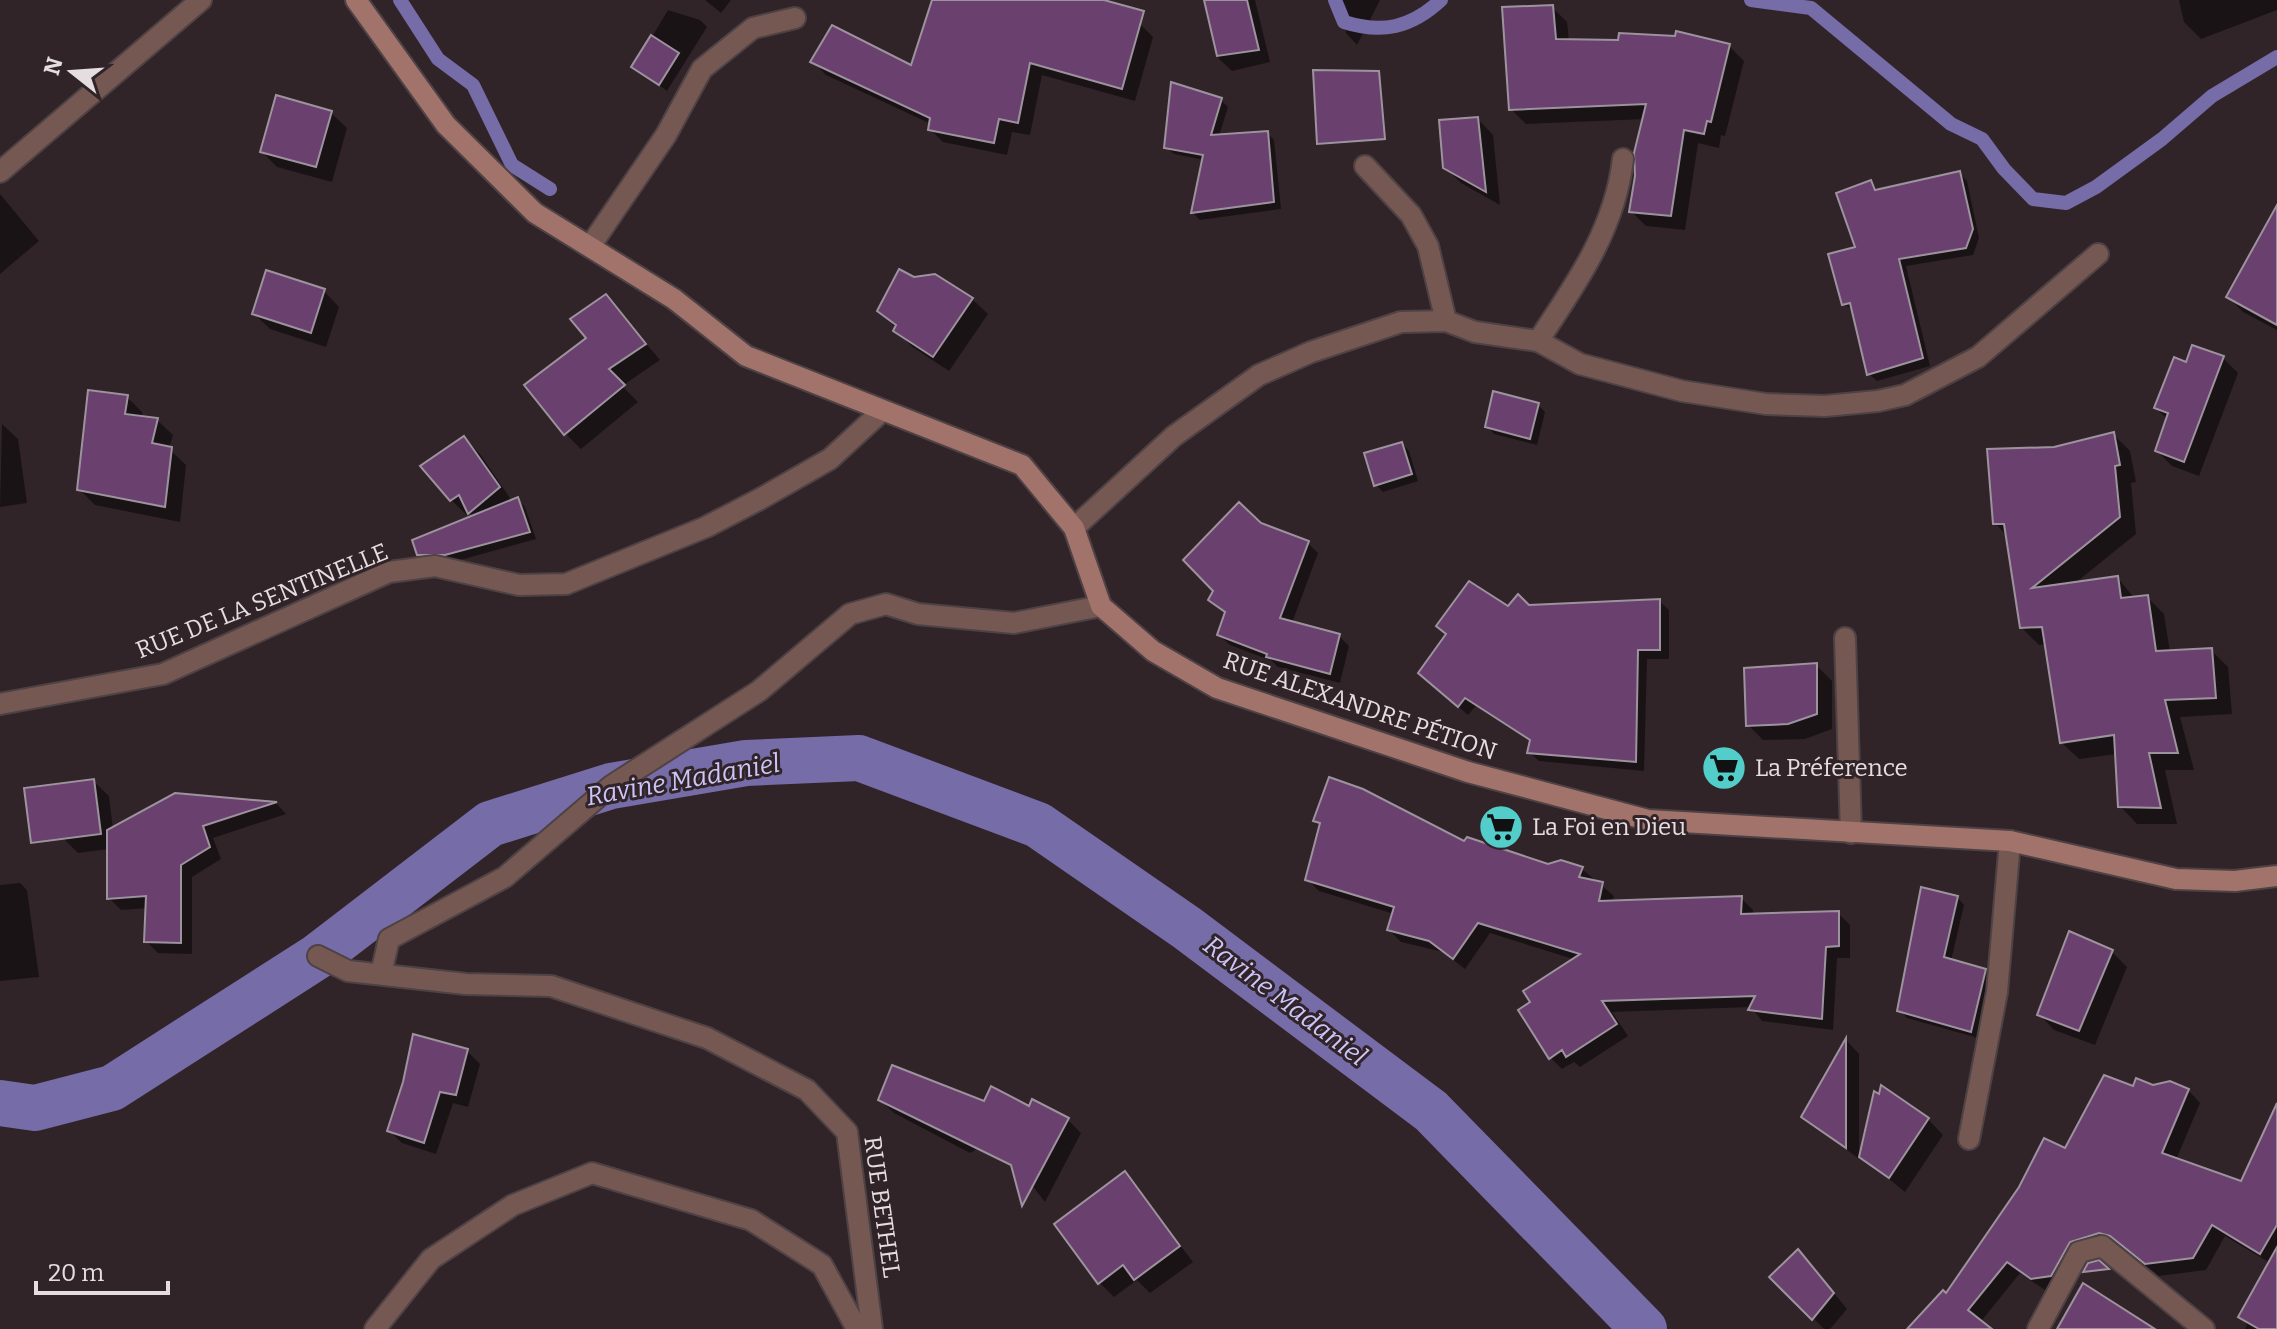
<svg xmlns="http://www.w3.org/2000/svg" width="2277" height="1329" font-family="Bitter,serif">
<style>
.shadow{fill:#0007}
.lines{fill:none;stroke-linecap:round;stroke-linejoin:round}
.stream{stroke:#766ca7;stroke-width:14}
.canal{stroke:#766ca7;stroke-width:46}
.building{fill:#6a406e;stroke:#9d939e;stroke-width:2}
.lane-casing{stroke:#4e4245;stroke-width:24}
.street-casing{stroke:#4e4245;stroke-width:24}
.secondary-casing{stroke:#4e4245;stroke-width:24}
.lane{stroke:#765853;stroke-width:20}
.street{stroke:#765853;stroke-width:20}
.secondary{stroke:#a2736b;stroke-width:20}
.labels{text-anchor:middle;dominant-baseline:central;stroke-width:6;stroke-linejoin:round;paint-order:stroke}
.street-label{font-size:24px;fill:#e6dde0;stroke:#312428}
.poi-label{font-size:24px;fill:#e6dde0;stroke:#312428;text-anchor:start}
.water-label{font-size:26px;font-style:italic;fill:#cbc5f9;stroke:#312428}
</style>
<rect width="100%" height="100%" fill="#312428"/>
<g class="shadow">
<polygon points="705,0 731,0 721,13"/>
<polygon points="935,0 1069,0 1140,24 1153,37 1135,101 1042,75 1030,135 1012,132 1007,155 943,142 930,129 931,124 826,75 813,62 912,67"/>
<polygon points="1206,0 1255,0 1270,62 1232,71 1219,59"/>
<polygon points="1342,0 1380,0 1357,45 1346,33"/>
<polygon points="2179,0 2277,0 2277,10 2201,39 2184,22"/>
<polygon points="1552,7 1567,22 1569,41 1729,46 1744,61 1725,136 1721,135 1719,148 1698,143 1685,230 1646,226 1631,211 1645,119 1526,124 1511,109"/>
<polygon points="668,10 700,20 707,27 667,91 634,67"/>
<polygon points="1221,100 1228,107 1219,136 1267,133 1274,140 1281,209 1200,220 1193,213 1204,160 1174,154 1166,147"/>
<polygon points="331,113 347,128 332,182 277,167 262,152"/>
<polygon points="1478,119 1493,135 1500,205 1461,183 1445,167"/>
<polygon points="1959,173 1967,181 1979,238 1973,255 1906,266 1930,366 1877,381 1869,374 1854,310 1843,304 1871,182 1878,190"/>
<polygon points="0,194 39,241 0,274"/>
<polygon points="2277,205 2277,330 2243,312 2228,297"/>
<polygon points="324,291 339,307 326,347 270,329 254,314"/>
<polygon points="606,296 660,360 622,386 638,402 581,449 566,434 588,339"/>
<polygon points="972,299 988,314 949,371 911,346 880,310"/>
<polygon points="2222,357 2238,373 2199,476 2172,466 2157,451 2168,420 2156,408 2187,364"/>
<polygon points="127,397 142,412 142,418 157,420 173,435 169,449 186,465 180,522 95,505 79,489"/>
<polygon points="1538,405 1545,412 1537,445 1494,434 1487,426"/>
<polygon points="2,424 18,439 27,503 0,507"/>
<polygon points="2113,434 2130,451 2136,482 2131,483 2136,534 2074,584 2118,578 2135,599 2147,597 2164,614 2170,652 2211,650 2228,667 2232,714 2180,717 2194,770 2165,770 2177,824 2137,824 2120,806 2117,754 2079,759 2061,742 2047,644 2039,645 2022,628 2008,537 1995,523 2054,449"/>
<polygon points="464,438 480,454 512,501 517,499 525,507 536,539 453,562 426,562 419,554 474,517 470,513 467,515 451,500"/>
<polygon points="1402,444 1409,451 1418,481 1383,492 1376,485"/>
<polygon points="1259,525 1308,543 1318,553 1292,623 1338,635 1349,646 1340,683 1278,667 1272,661 1230,645 1219,635 1226,614 1210,600"/>
<polygon points="1659,601 1669,610 1669,659 1647,659 1644,771 1539,761 1529,752 1532,742 1476,706 1468,715 1430,682 1448,635 1508,608"/>
<polygon points="1816,665 1832,681 1832,729 1805,739 1763,740 1748,725"/>
<polygon points="93,781 109,796 113,829 176,795 276,803 286,814 213,838 221,859 192,877 192,954 158,953 146,941 147,908 121,910 109,898 109,849 78,853 63,838"/>
<polygon points="1316,820 1465,844 1548,866 1582,869 1614,896 1612,903 1741,898 1753,910 1753,916 1838,913 1850,925 1850,958 1837,958 1833,1030 1762,1021 1751,1007 1612,1012 1628,1036 1580,1067 1574,1062 1562,1069 1550,1057 1576,960 1490,933 1465,969 1443,952 1401,942 1389,930 1394,914 1319,891 1307,879 1322,826"/>
<polygon points="20,883 27,890 39,977 0,981 0,885"/>
<polygon points="1957,897 1964,905 1951,961 1985,971 1992,979 1978,1038 1907,1018 1899,1010"/>
<polygon points="2111,951 2127,967 2095,1045 2054,1030 2039,1014"/>
<polygon points="1847,1041 1859,1054 1859,1159 1803,1117"/>
<polygon points="467,1051 480,1064 468,1107 453,1103 436,1154 402,1143 389,1130"/>
<polygon points="2152,1087 2188,1090 2200,1103 2176,1160 2242,1183 2277,1158 2277,1329 2245,1329 2247,1324 2240,1317 2270,1263 2225,1236 2206,1270 2159,1276 2125,1248 2113,1245 2083,1254 2064,1288 2045,1290 2020,1273 1975,1329 1909,1329 1947,1296 2066,1151 2134,1088"/>
<polygon points="880,1100 1030,1108 1067,1119 1081,1133 1045,1202 995,1138 970,1153 894,1113"/>
<polygon points="1928,1119 1943,1135 1905,1192 1862,1157"/>
<polygon points="1125,1173 1193,1262 1150,1293 1137,1280 1114,1297 1099,1282"/>
<polygon points="1812,1266 1847,1309 1830,1329 1824,1329 1772,1277"/>
</g>
<g class="lines">
<g class="stream">
<polyline points="400,0 438,59 473,85 512,165 550,189"/>
<path d="M 1335,0 L 1344,22 C 1382,34 1411,28 1441,0"/>
<polyline points="1751,0 1811,8 1951,124 1982,139 2004,169 2033,199 2066,203 2096,187 2162,139 2212,96 2277,57"/>
</g>
<polyline class="canal" points="0,1103 35,1108 112,1088 318,956 490,824 611,786 746,763 859,758 1038,825 1187,928 1431,1111 1644,1329"/>
</g>
<g class="building">
<polygon points="932,0 1104,0 1144,11 1122,89 1030,63 1018,123 999,119 994,143 928,130 930,118 810,62 832,25 911,65"/>
<polygon points="1204,0 1247,0 1259,50 1217,56"/>
<polygon points="1553,5 1556,39 1618,40 1619,33 1675,36 1676,31 1730,44 1711,122 1707,121 1704,134 1684,130 1671,216 1629,212 1635,176 1634,153 1646,104 1509,110 1502,7"/>
<polygon points="651,35 679,53 659,85 631,67"/>
<polygon points="1313,70 1379,71 1385,139 1317,144"/>
<polygon points="1171,82 1222,98 1211,135 1268,131 1274,202 1191,213 1203,155 1164,148"/>
<polygon points="276,95 332,111 316,167 260,152"/>
<polygon points="1478,117 1486,192 1443,168 1439,120"/>
<polygon points="1960,171 1973,229 1966,248 1899,259 1923,358 1867,375 1850,303 1842,305 1828,254 1855,247 1836,193 1871,180 1875,190"/>
<polygon points="2277,205 2277,325 2226,297"/>
<polygon points="899,269 914,277 935,274 973,298 933,357 893,331 896,325 877,311"/>
<polygon points="266,270 325,289 311,333 252,314"/>
<polygon points="606,294 646,344 609,369 625,385 564,435 524,385 586,338 570,319"/>
<polygon points="2192,345 2224,356 2184,462 2155,451 2168,413 2154,408 2174,357 2186,362"/>
<polygon points="88,390 128,395 125,414 158,418 152,443 172,447 165,507 77,490"/>
<polygon points="1493,391 1539,403 1530,439 1485,427"/>
<polygon points="2114,432 2120,465 2115,466 2120,517 2032,588 2118,576 2121,598 2148,595 2156,651 2212,648 2216,698 2165,700 2178,753 2149,753 2161,808 2118,807 2114,735 2060,743 2042,627 2020,628 2004,524 1993,524 1987,449 2054,447"/>
<polygon points="464,436 500,487 468,514 459,495 450,501 420,466"/>
<polygon points="1402,442 1412,474 1374,486 1364,453"/>
<polygon points="518,497 530,532 445,555 417,555 412,540"/>
<polygon points="1239,502 1261,523 1309,541 1280,618 1340,634 1330,674 1266,657 1267,654 1217,635 1225,612 1208,600 1213,591 1183,560"/>
<polygon points="1469,581 1508,606 1518,594 1529,605 1660,599 1660,650 1638,650 1636,762 1527,753 1530,740 1465,698 1458,707 1418,673 1446,634 1436,626"/>
<polygon points="1817,663 1817,714 1788,724 1746,726 1744,668"/>
<polygon points="1329,777 1363,789 1464,841 1467,837 1548,864 1561,860 1583,867 1579,877 1603,882 1599,901 1742,896 1741,914 1839,911 1839,946 1826,947 1822,1019 1748,1010 1755,996 1602,1001 1617,1024 1566,1057 1562,1050 1549,1059 1518,1010 1530,1002 1523,991 1580,954 1478,923 1453,959 1429,941 1387,930 1394,907 1305,880 1320,823 1313,821"/>
<polygon points="94,779 101,834 31,843 24,788"/>
<polygon points="175,793 277,802 203,826 210,847 181,865 181,943 144,942 146,896 107,899 107,830"/>
<polygon points="1921,887 1958,896 1944,957 1986,969 1971,1032 1897,1011"/>
<polygon points="2069,931 2113,950 2079,1031 2037,1015"/>
<polygon points="413,1034 468,1049 456,1095 440,1092 424,1143 387,1131 403,1082"/>
<polygon points="1846,1038 1846,1148 1801,1117"/>
<polygon points="892,1065 984,1101 991,1086 1029,1106 1032,1099 1069,1118 1022,1206 1011,1165 878,1100"/>
<polygon points="2104,1075 2133,1086 2136,1078 2153,1085 2170,1081 2189,1089 2162,1153 2241,1181 2277,1103 2277,1225 2260,1254 2212,1225 2193,1258 2145,1264 2110,1236 2099,1233 2070,1242 2051,1276 2031,1279 2007,1262 1968,1310 1992,1329 1907,1329 1943,1290 1946,1293 2019,1187 2044,1138 2065,1148"/>
<polygon points="1881,1085 1929,1118 1889,1178 1859,1157 1874,1091 1879,1094"/>
<polygon points="1125,1171 1180,1246 1134,1280 1123,1265 1098,1284 1054,1224"/>
<polygon points="2277,1247 2277,1329 2259,1329 2238,1317"/>
<polygon points="1798,1249 1834,1293 1812,1320 1769,1277"/>
<polygon points="2099,1260 2109,1269 2083,1272 2088,1263"/>
<polygon points="2083,1283 2155,1329 2057,1329"/>
</g>
<g class="lines">
<g class="lane-casing">
<g id="lane">
<path d="M 1538,341 C 1576,284 1615,229 1623,159"/>
<polyline points="1845,638 1851,833"/>
<polyline points="1969,1139 1997,992 2010,841"/>
</g>
</g>
<g class="street-casing">
<g id="street">
<polyline points="1365,166 1411,215 1428,246 1446,321"/>
<polyline points="0,172 201,0"/>
<polyline points="591,245 666,135 702,69 753,28 795,18"/>
<polyline points="1074,528 1174,436 1259,375 1311,352 1401,322 1446,321 1475,332 1538,341 1580,364 1682,391 1766,404 1825,406 1878,401 1905,395 1978,357 2098,254"/>
<polyline points="0,704 163,674 389,572 435,566 519,585 566,584 706,527 760,499 830,459 881,412"/>
<polyline points="318,956 348,971 466,984 551,986 707,1038 807,1090 847,1132 872,1329"/>
<polyline points="381,974 389,939 505,877 611,786 759,691 850,614 886,604 918,614 1014,623 1101,606"/>
<polyline points="375,1329 431,1259 513,1205 592,1173 751,1220 822,1265 857,1329"/>
<polyline points="2038,1329 2079,1252 2102,1246 2204,1329"/>
</g>
</g>
<g class="secondary-casing">
<polyline id="secondary" points="356,0 446,125 535,213 674,299 746,356 1022,465 1074,528 1101,606 1153,651 1217,688 1468,772 1648,820 2010,841 2176,879 2235,881 2277,876"/>
</g>
<use href="#lane" class="lane"/>
<use href="#street" class="street"/>
<use href="#secondary" class="secondary"/>
</g>
<defs>
<g id="supermarket-disc" transform="scale(2.3)"><circle r="9.5" fill="#53cdc9" stroke="#312428"/><path d="M-6-5.5h2.5l.6 2H6L4.5 2H-2.5L-4.4-4H-6ZM-1.5 3.2a1.3 1.3 0 1 0 .1 0ZM3 3.2a1.3 1.3 0 1 0 .1 0Z" fill="#111"/></g>
</defs>
<g fill-rule="evenodd">
<use href="#supermarket-disc" x="1724" y="768"/>
<use href="#supermarket-disc" x="1501" y="827"/>
</g>
<g class="labels">
<g class="street-label">
<text transform="translate(262 601) rotate(-22)">RUE DE LA SENTINELLE</text>
<text transform="translate(1360 706) rotate(19)">RUE ALEXANDRE PÉTION</text>
<text transform="translate(882 1207) rotate(82)">RUE BETHEL</text>
</g>
<g class="poi-label">
<text x="1755" y="768">La Préference</text>
<text x="1532" y="827">La Foi en Dieu</text>
</g>
<g class="water-label">
<text transform="translate(683 780) rotate(-10)">Ravine Madaniel</text>
<text transform="translate(1285 1001) rotate(37)">Ravine Madaniel</text>
</g>
</g>
<g transform="translate(72 72) rotate(287)" stroke="#312428" stroke-width="6" paint-order="stroke">
<path d="M0-6L14 30L0 20L-14 30Z" fill="#e6dde0"/>
<text y="-12" font-size="22" font-weight="bold" text-anchor="middle" fill="#e6dde0">N</text>
</g>
<path d="M36 1281v12h132v-12" fill="none" stroke="#e6dde0" stroke-width="4"/>
<text x="48" y="1281" font-size="24" fill="#e6dde0" stroke="#312428" stroke-width="6" paint-order="stroke">20 m</text>
</svg>
